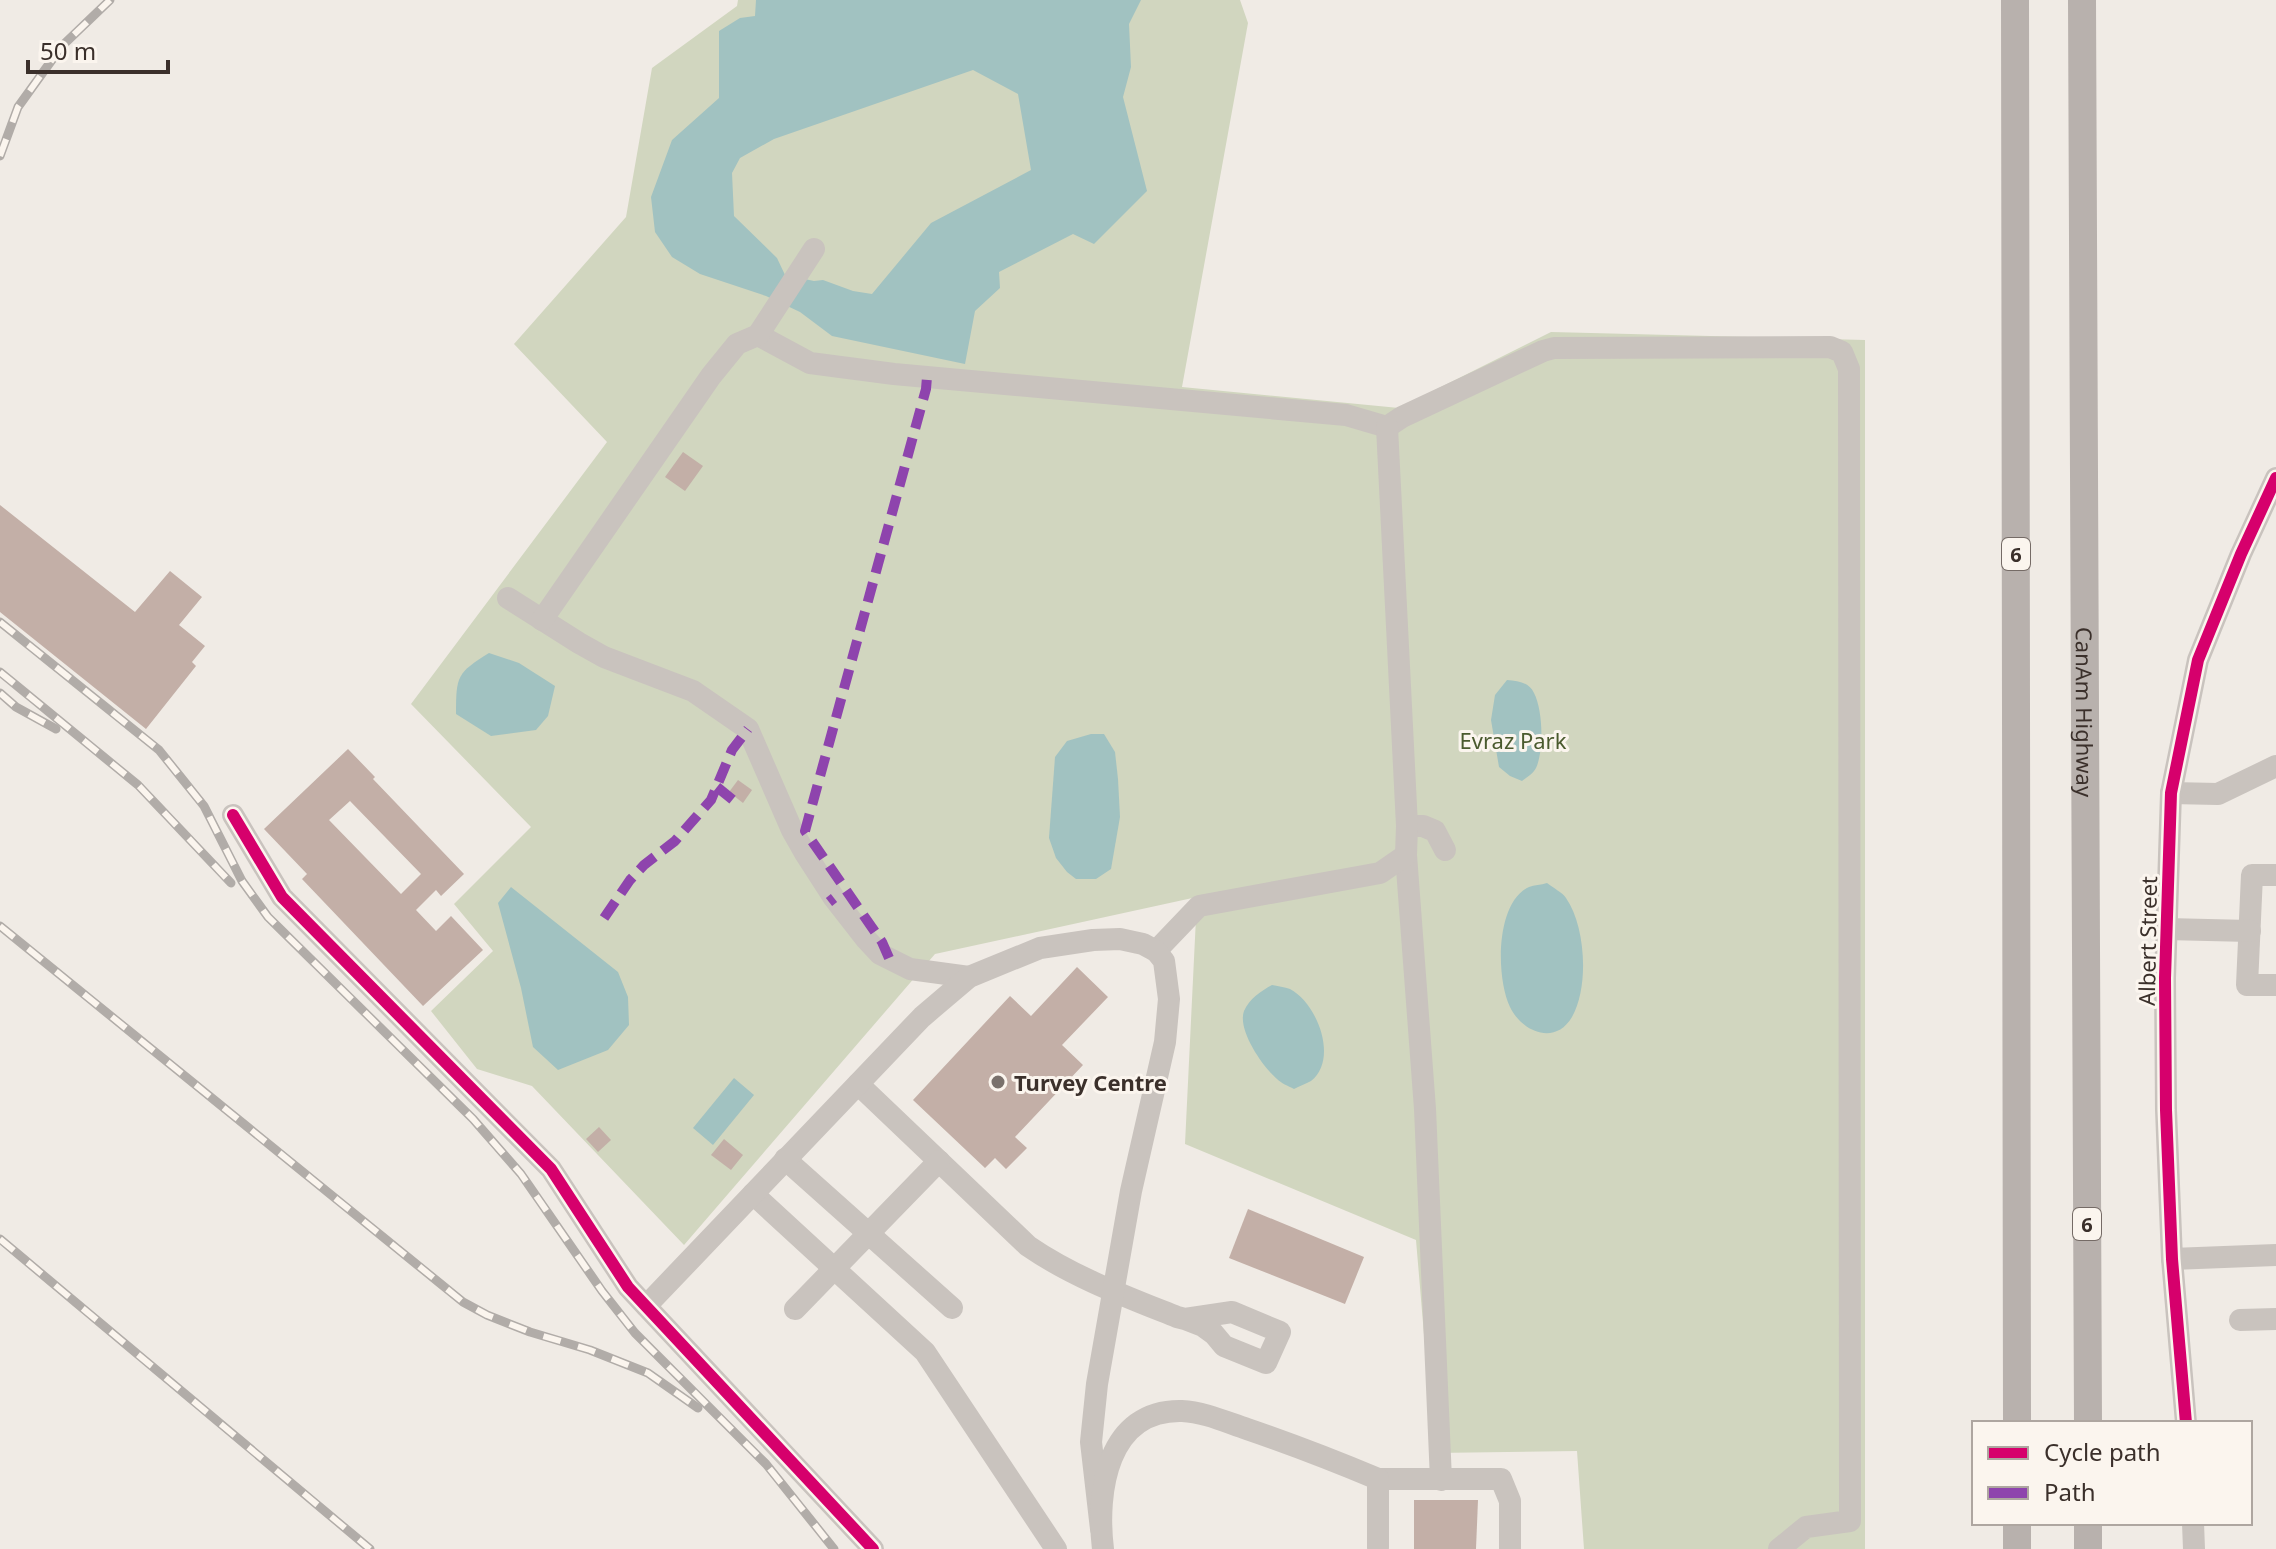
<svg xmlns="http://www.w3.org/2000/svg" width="2276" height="1549" font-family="'Noto Sans',sans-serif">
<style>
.green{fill:#d1d6bf}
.water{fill:#a1c2c1;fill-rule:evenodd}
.building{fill:#c3afa7;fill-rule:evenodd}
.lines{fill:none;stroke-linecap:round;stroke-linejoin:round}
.minor{stroke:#c9c3be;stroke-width:22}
.major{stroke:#b8b1ad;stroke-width:28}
.rail-casing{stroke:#b1aca8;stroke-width:9}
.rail{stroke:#fbf5ee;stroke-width:6;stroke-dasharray:18;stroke-linecap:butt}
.quiet{stroke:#8e44ad;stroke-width:10;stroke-dasharray:20 10;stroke-linecap:butt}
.cycleway-casing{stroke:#fbf5ee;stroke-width:17}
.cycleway{stroke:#d6006c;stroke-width:12}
.poi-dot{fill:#7a716c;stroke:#fbf5ee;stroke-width:3}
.labels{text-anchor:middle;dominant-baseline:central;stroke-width:6;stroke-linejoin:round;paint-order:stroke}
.shield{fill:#fbf5ee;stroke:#756b66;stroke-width:2}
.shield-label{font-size:20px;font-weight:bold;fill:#3b302b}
.street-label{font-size:22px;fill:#3b302b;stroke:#fbf5ee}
.park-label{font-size:22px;fill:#4a5a2e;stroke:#fbf5ee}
.poi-label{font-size:22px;font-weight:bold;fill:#3b302b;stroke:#fbf5ee;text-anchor:start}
</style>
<rect width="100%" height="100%" fill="#f0ebe5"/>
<polygon class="green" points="738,0 1240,0 1248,23 1182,387 1399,408 1551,332 1865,340 1865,1549 1584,1549 1577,1451 1434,1453 1416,1240 1185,1144 1197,897 935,954 684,1245 532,1086 477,1069 431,1011 493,951 454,904 531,827 411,704 607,442 514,344 626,217 652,68 737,6"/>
<g class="water">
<path d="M 756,0 L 1141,0 L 1129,24 L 1131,67 L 1123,97 L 1147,191 L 1094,244 L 1073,234 L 999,272 L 1000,288 L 975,311 L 965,364 L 832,336 L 800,312 L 766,296 L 700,274 L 672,257 L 655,232 L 651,197 L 672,140 L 719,98 L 719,31 L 740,18 L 755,16 ZM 973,70 L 1018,94 L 1031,170 L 931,223 L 872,294 L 853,291 L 823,280 L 814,281 L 785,275 L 777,258 L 734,216 L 732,173 L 740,158 L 774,139 Z"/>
<path d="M 489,653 L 519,663 L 555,686 L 548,716 L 536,730 L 491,736 L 456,714 C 456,676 457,673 489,653 Z"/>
<path d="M 1507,680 C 1518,681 1529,682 1534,693 C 1543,710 1544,751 1536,768 C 1533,774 1527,777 1522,781 L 1510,776 L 1499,767 L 1491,720 L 1495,695 Z"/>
<polygon points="1091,734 1104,734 1115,752 1118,779 1120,817 1111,869 1096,879 1076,879 1067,872 1056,858 1049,838 1055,757 1067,741"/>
<path d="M 1547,883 C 1553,888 1562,892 1566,898 C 1586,927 1589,987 1572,1017 C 1555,1046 1522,1032 1510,1007 C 1496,978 1495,903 1529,887 C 1534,885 1541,885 1547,883 Z"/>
<polygon points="511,887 618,972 628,997 629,1025 608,1050 558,1070 533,1047 521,988 498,903"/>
<path d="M 1272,985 C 1277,986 1285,987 1290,989 C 1317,1003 1339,1059 1311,1081 C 1306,1084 1299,1086 1294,1089 C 1288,1086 1281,1083 1277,1079 C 1263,1067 1237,1030 1244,1011 C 1249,999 1261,991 1272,985 Z"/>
<polygon points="734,1078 754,1095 713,1145 693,1128"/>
</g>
<g class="building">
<polygon points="683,452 703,466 685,491 665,477"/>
<polygon points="0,505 135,612 170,571 202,597 179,625 205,646 192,662 196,666 146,729 0,612"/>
<path d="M 348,749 L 375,777 L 373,779 L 464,874 L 441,896 L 436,890 L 416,910 L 436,931 L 451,916 L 483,950 L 423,1006 L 302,879 L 307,874 L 264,829 ZM 350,801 L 421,874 L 401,894 L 329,820 Z"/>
<polygon points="738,780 752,790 743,803 729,792"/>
<polygon points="1077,967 1108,997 1062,1045 1083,1065 1015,1137 1027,1148 1006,1169 995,1158 985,1168 913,1100 1010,996 1031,1016"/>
<polygon points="599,1127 611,1140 598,1152 586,1139"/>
<polygon points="724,1139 743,1155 731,1170 711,1155"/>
<polygon points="1248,1209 1364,1257 1345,1304 1229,1258"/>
<polygon points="1414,1500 1478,1500 1476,1549 1414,1549"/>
</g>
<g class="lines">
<g class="minor">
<polyline points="758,335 810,363 894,374 1346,415 1387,427 1402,417 1543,351 1554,348 1830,347 1842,352 1849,369 1850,1521 1806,1527 1779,1549"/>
<polyline points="508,598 579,643 604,657 693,691 748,729 792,830 805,853 834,898 866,939 880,954 910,969 969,977"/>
<polyline points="542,620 711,376 737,344 758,335 814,249"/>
<polyline points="2171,793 2218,794 2276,766"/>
<polyline points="233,815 282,897 551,1169 628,1287 873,1549"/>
<polyline points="1407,826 1423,826 1435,831 1445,850"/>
<polyline points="1406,855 1425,1109 1441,1480"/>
<polyline points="2276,875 2252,875 2247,985 2276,985"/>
<polyline points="2166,929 2250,931"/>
<polyline points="1156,951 1199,906 1380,873 1406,855 1407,826 1387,427"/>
<path d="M 858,1084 L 1028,1246 C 1073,1277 1127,1297 1177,1317 L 1185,1319 L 1232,1312 L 1280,1332 L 1266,1363 L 1224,1346 L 1214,1334 L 1203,1326 L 1185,1319"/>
<polyline points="785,1159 952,1308"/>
<polyline points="753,1194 925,1352 1056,1549"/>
<polyline points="2172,1259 2276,1255"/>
<polyline points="646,1306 922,1017 969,977 1040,948 1093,940 1120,939 1143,944 1156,951 1164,961 1169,999 1165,1042 1131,1191 1097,1384 1091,1442 1101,1529"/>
<polyline points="795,1309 939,1161"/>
<polyline points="2240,1320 2276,1319"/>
<polyline points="2186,1423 2172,1259 2166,1110 2165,978 2171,793 2198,660 2241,554 2276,478"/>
<polyline points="1378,1479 1501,1479 1510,1501 1510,1549"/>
<polyline points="2193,1523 2194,1549"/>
<path d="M 1103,1549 C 1096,1492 1107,1409 1182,1411 C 1204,1412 1226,1422 1247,1429 C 1291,1444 1335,1461 1378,1479 L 1378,1547"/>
</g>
<g class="major">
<polyline points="2015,0 2017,1423"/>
<path id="s1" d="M 2082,0 L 2088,1423"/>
<polyline points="2017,1523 2017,1549"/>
<polyline points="2088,1523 2088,1549"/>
</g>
<g class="rail-casing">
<g id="rail">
<polyline points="0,156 18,107 62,46 110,0"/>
<polyline points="0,622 159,750 204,806 242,881 268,917 473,1119 521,1174 602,1291 635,1333 766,1464 834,1549"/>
<polyline points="0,672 138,785 231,883"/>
<polyline points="0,693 16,707 56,729"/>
<polyline points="0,926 463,1302 487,1315 530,1332 590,1350 648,1373 698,1408"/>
<polyline points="0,1239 370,1549"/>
</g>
</g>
<use href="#rail" class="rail"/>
<g class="quiet">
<polyline points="717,787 738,804"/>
<polyline points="829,902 834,898"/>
<polyline points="604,918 630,880 644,865 675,841 711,800 732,750 748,729"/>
<polyline points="889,958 882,942 805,831 926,389 927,377"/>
</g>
<g class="cycleway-casing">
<g id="cycleway">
<polyline points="233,815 282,897 551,1169 628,1287 873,1549"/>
<polyline points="2186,1423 2172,1259 2166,1110 2165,978 2171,793 2198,660 2241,554 2276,478"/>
</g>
</g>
<use href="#cycleway" class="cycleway"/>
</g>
<circle class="poi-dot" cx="998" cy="1082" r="8"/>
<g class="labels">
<g class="shield">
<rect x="2002" y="538" width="28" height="32" rx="6"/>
<rect x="2073" y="1208" width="28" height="32" rx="6"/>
</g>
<g class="shield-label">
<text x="2016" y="554">6</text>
<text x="2087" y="1224">6</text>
</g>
<g class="street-label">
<text stroke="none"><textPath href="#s1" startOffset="712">CanAm Highway</textPath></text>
<text transform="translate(2147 941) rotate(-89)">Albert Street</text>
</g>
<g class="park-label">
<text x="1513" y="740">Evraz Park</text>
</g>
<g class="poi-label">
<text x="1014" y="1082">Turvey Centre</text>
</g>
</g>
<rect x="1972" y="1421" width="280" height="104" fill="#fbf5ee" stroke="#aea6a0" stroke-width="2"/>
<rect x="1988" y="1447" width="40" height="12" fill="#d6006c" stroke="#aea6a0" stroke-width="2"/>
<text x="2044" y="1461" font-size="24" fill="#3b302b">Cycle path</text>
<rect x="1988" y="1487" width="40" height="12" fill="#8e44ad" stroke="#aea6a0" stroke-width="2"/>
<text x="2044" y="1501" font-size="24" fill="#3b302b">Path</text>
<path d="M28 60v12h140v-12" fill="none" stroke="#3b302b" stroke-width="4"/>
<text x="40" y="60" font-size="24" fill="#3b302b" stroke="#fbf5ee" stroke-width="6" paint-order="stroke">50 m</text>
</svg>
